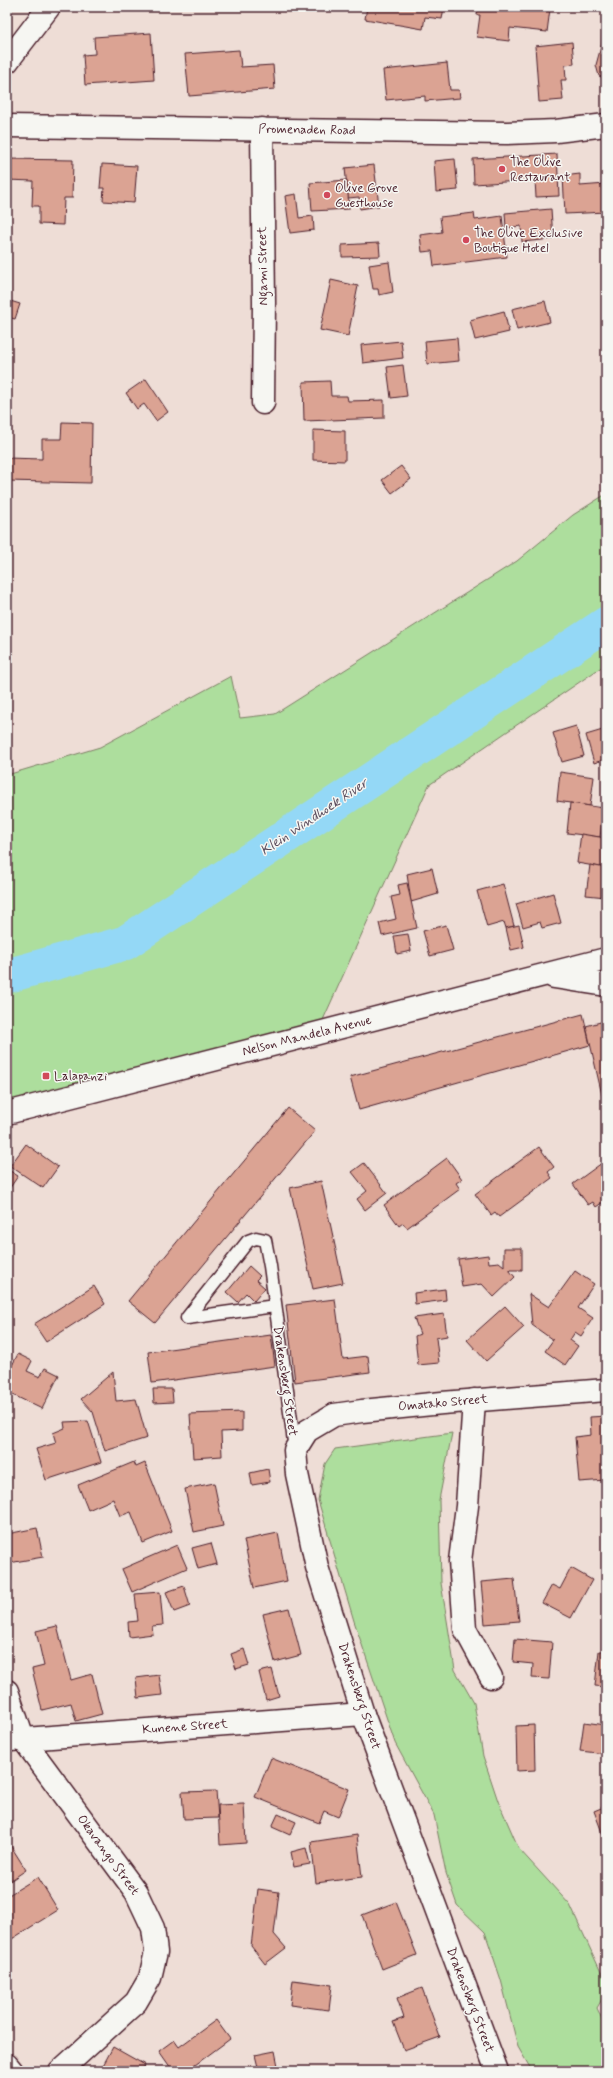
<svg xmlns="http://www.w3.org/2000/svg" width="613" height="2078" font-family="Mynerve,sans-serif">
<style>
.green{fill:#adde9d;stroke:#7c7e64}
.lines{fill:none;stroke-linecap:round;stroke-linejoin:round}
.river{stroke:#94d8f6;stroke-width:35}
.building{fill:#dba393;stroke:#4a1f2b}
.lane-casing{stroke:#4a1f2b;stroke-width:15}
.street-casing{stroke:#4a1f2b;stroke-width:25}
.secondary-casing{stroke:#4a1f2b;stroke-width:25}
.lane{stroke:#f6f6f2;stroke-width:12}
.street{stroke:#f6f6f2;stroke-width:22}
.secondary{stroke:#f6f6f2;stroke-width:22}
.poi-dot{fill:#d1495b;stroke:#f6f6f2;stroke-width:1.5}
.labels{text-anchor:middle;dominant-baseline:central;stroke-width:3;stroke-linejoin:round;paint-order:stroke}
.street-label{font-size:13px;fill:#4a1f2b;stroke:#f6f6f2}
.poi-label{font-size:13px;fill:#4a1f2b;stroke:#f6f6f2;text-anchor:start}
.water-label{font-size:14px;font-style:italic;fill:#5c4d5e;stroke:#f6f6f2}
</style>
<rect width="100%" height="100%" fill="#eeddd6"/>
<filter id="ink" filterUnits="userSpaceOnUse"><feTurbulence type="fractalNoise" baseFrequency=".025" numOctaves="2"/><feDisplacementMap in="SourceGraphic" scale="8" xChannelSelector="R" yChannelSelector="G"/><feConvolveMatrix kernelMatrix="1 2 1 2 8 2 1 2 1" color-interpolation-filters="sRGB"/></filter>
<g filter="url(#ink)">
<g class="green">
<polygon points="606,494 606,664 429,785 318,1031 7,1113 7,775 100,747 231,676 240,718 275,714 517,561 573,515"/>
<polygon points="452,1433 439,1500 441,1583 455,1670 474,1703 483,1756 498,1801 519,1849 570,1905 606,1983 606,1992 597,2008 606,2028 606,2071 532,2071 518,2047 501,1980 485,1932 457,1905 446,1873 434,1815 395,1743 354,1621 318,1500 325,1464 335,1449"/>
</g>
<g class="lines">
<polyline class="river" points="7,976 125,943 606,624"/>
</g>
<g class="building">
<polygon points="367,7 444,7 442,19 425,17 423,29 365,19"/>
<polygon points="478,7 550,9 547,32 510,28 509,41 477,37 480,15 477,15"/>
<polygon points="603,28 606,28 606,79 599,76 596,65 602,43"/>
<polygon points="151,33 154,80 85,85 83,55 95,54 94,37"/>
<polygon points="572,42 574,64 565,65 566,80 561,80 563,100 539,102 535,46"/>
<polygon points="239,50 241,67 273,65 275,89 189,96 185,54"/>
<polygon points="447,63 450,90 459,90 460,98 425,101 425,96 386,100 383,70"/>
<polygon points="557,154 559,196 536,197 535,180 474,184 473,159"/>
<polygon points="7,159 73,160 72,198 64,198 63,225 39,224 39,206 32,206 33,181 7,180"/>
<polygon points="455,159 458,190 436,192 434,161"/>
<polygon points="102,164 137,166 134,203 103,201 104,188 100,188"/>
<polygon points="374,165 379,206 360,209 359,197 348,198 345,168"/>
<polygon points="580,174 580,186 606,184 606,212 565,214 563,176"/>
<polygon points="347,180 349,209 312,211 310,183"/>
<polygon points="296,194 299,218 313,216 314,230 290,233 285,196"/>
<polygon points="551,209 553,239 522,242 521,226 506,228 505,213"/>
<polygon points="474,213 475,220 502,216 507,257 434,266 432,251 422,252 420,235 442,232 440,217"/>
<polygon points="379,243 380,256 342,257 342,245"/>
<polygon points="389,262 393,292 379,295 378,289 373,289 369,265"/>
<polygon points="331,280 358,286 348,336 320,330"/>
<polygon points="7,300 20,304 15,319 7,317"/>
<polygon points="545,301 550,322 517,330 512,309"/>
<polygon points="504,311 509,332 475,340 470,320"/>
<polygon points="457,338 459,361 427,364 425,341"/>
<polygon points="7,340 9,399 7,399"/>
<polygon points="401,341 403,358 363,363 361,345"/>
<polygon points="403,365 407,396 391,398 387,367"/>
<polygon points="146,379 168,412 156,421 144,404 137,409 126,393"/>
<polygon points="330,381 331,396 347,396 348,401 384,400 384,418 304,421 303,382"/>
<polygon points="62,422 92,423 91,483 7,481 7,458 42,459 42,439 61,439"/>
<polygon points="313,430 345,431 345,461 313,460"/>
<polygon points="401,466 411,479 392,493 382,480"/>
<polygon points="576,726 584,756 562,762 553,733"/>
<polygon points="606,729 606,759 594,763 586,735"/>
<polygon points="560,772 594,777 590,806 557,801"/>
<polygon points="570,803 604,808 600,837 567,833"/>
<polygon points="581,834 606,838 606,868 577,863"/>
<polygon points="590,865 606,868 606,897 586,895"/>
<polygon points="432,868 438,894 411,902 407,874"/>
<polygon points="407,883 417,928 382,936 379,923 396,919 391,897 400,895 398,885"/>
<polygon points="503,884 514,926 506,928 504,922 487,927 477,891"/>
<polygon points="553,893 561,923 542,928 540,922 523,927 516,904"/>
<polygon points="446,925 453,950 430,956 423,931"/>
<polygon points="519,925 524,947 511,950 506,928"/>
<polygon points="408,934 411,951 397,954 394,936"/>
<polygon points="583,1014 590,1045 359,1110 350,1077"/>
<polygon points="604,1021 606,1030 606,1094 602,1095 586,1026"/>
<polygon points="288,1108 315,1131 155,1323 128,1301"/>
<polygon points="26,1144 58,1167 43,1188 10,1166"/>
<polygon points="539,1147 554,1167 548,1172 552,1178 499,1217 495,1212 491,1215 475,1194"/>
<polygon points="447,1158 462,1179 456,1183 460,1189 407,1228 403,1223 399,1226 384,1205"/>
<polygon points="606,1160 606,1200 596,1207 593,1202 588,1205 573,1184"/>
<polygon points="364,1163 387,1193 365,1210 357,1199 367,1191 352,1172"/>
<polygon points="7,1169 18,1176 7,1192"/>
<polygon points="321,1181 343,1283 313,1289 290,1188"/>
<polygon points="504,1248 522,1248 522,1270 509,1270 515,1277 494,1297 482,1284 462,1287 458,1259 488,1255 489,1263 499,1262 504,1266"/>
<polygon points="249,1266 260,1276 256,1280 265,1288 254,1301 246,1293 238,1302 227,1292"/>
<polygon points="575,1271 594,1284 578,1308 593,1318 581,1336 575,1332 570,1340 578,1346 565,1365 545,1351 553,1340 532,1325 529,1294 549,1307"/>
<polygon points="94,1286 105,1304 46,1342 34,1324"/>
<polygon points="445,1289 446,1300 415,1304 414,1293"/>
<polygon points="335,1299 343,1359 368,1356 370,1372 295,1382 286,1305"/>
<polygon points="505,1306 524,1327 486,1361 467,1340"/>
<polygon points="444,1314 447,1336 436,1338 439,1363 418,1365 415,1336 420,1334 414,1318"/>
<rect x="604" y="1329" width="2" height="29"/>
<polygon points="271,1335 275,1366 152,1383 148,1352"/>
<polygon points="18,1354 32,1361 27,1371 40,1377 45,1368 59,1375 42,1409 7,1392 7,1375"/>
<polygon points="113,1372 116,1401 136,1399 147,1438 105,1451 93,1412 81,1399"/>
<polygon points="153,1389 172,1389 173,1402 154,1403"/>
<polygon points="242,1412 242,1431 221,1432 222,1456 193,1458 190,1414"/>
<polygon points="606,1416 606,1480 579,1482 575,1437 591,1435 590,1417"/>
<polygon points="88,1421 101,1462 46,1480 36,1449 56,1443 53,1433 65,1428 64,1422"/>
<polygon points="134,1462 136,1467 145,1463 172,1531 143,1543 131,1512 120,1516 113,1499 88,1510 78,1485"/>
<polygon points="268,1469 270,1482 252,1485 250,1473"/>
<polygon points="214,1483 223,1526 194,1532 185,1489"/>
<polygon points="37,1528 43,1557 9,1563 7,1534"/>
<polygon points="278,1533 287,1581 254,1588 244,1540"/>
<polygon points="211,1543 217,1564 198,1569 192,1548"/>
<polygon points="177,1545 187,1568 132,1592 122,1569"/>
<polygon points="571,1568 592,1580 571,1618 542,1603 552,1585 560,1589"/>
<polygon points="514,1579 519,1621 485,1624 481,1582"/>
<polygon points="184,1586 190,1606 174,1612 166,1592"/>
<polygon points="160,1592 163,1625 152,1626 153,1634 129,1637 128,1622 138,1621 135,1594"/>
<polygon points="289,1608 301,1655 275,1662 263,1614"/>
<polygon points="57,1626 71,1680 92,1674 102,1714 76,1721 71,1703 42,1710 32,1669 44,1666 36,1631"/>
<polygon points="515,1639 552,1642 549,1679 532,1678 533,1664 513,1662"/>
<polygon points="244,1649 249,1665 236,1669 231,1654"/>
<polygon points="599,1651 606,1651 606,1687 595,1686"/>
<polygon points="272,1669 279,1696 266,1700 259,1672"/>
<polygon points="159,1675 162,1695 138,1698 136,1678"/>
<polygon points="584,1722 606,1725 606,1754 580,1751"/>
<polygon points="534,1725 535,1770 517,1771 516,1726"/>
<polygon points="271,1758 349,1789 338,1817 324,1811 319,1823 255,1797"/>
<polygon points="216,1791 218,1818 184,1819 182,1792"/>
<polygon points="244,1804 246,1843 220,1845 218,1805"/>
<polygon points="606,1806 606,1843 594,1811"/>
<polygon points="278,1814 296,1822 290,1835 272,1827"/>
<polygon points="357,1835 362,1877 316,1883 311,1842"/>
<polygon points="7,1840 26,1870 7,1883"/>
<polygon points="306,1848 310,1864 294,1867 291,1852"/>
<polygon points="38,1877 58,1910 7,1942 7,1896"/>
<polygon points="258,1889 279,1892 274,1934 286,1948 265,1964 251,1946"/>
<polygon points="396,1902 417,1955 382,1969 362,1915"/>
<polygon points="293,1980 332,1985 329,2010 290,2005"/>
<polygon points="422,1988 440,2037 404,2050 393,2022 404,2018 397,1998"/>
<polygon points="216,2020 230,2039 187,2071 173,2071 159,2051 174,2040 179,2047"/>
<polygon points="113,2047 145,2065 142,2071 100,2071"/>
<polygon points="275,2051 279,2071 259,2071 255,2055"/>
</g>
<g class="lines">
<g class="lane-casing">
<polyline id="lane" points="275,1306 187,1318 248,1241 256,1238 265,1240 270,1266 295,1449"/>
</g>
<g class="street-casing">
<g id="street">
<polyline points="7,62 49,7"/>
<polyline points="7,126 507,133 556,131 606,125"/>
<polyline points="262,129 264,303 263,403"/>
<polyline points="474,1400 467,1506 460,1561 465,1629 491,1677"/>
<polyline points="7,1691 23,1739 136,1892 153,1928 156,1952 150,1978 136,2002 60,2071"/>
<polyline points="11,1740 363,1714"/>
<polyline points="7,2065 12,2071"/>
<polyline points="497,2071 363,1714 317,1567 297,1474 295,1450 307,1431 334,1415 362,1411 442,1403 606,1390"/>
</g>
</g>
<g class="secondary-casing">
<g id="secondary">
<polyline points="554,977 606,985"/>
<polyline points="7,1113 606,959"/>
</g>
</g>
<use href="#lane" class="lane"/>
<use href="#street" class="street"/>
<use href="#secondary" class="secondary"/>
</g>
</g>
<g class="poi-dot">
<circle cx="502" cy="169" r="4"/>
<circle cx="327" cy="195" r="4"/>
<circle cx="466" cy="240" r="4"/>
<rect x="42" y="1072" width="8" height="8" rx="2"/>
</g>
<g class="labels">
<g class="street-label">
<text transform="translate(307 130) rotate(1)">Promenaden Road</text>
<text transform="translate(263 266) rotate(-91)">Ngami Street</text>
<text transform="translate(307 1036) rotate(-14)">Nelson Mandela Avenue</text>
<text transform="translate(285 1381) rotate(82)">Drakensberg Street</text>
<text transform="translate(443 1403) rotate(-5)">Omatako Street</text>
<text transform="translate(359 1696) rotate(72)">Drakensberg Street</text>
<text transform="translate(185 1727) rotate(-4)">Kunene Street</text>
<text transform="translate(108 1855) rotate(54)">Okavango Street</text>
<text transform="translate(470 2000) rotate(69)">Drakensberg Street</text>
</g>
<g class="poi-label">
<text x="510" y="162">The Olive<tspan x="510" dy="15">Restaurant</tspan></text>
<text x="335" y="188">Olive Grove<tspan x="335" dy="15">Guesthouse</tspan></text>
<text x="474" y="233">The Olive Exclusive<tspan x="474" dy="15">Boutique Hotel</tspan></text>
<text x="54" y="1076">Lalapanzi</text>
</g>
<g class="water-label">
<text transform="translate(314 817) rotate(-34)">Klein Windhoek River</text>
</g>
</g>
<rect width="613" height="2078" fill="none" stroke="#f6f6f2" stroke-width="24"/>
<rect x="12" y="12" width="589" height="2054" fill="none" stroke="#4a1f2b" stroke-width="1.5" filter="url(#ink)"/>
</svg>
